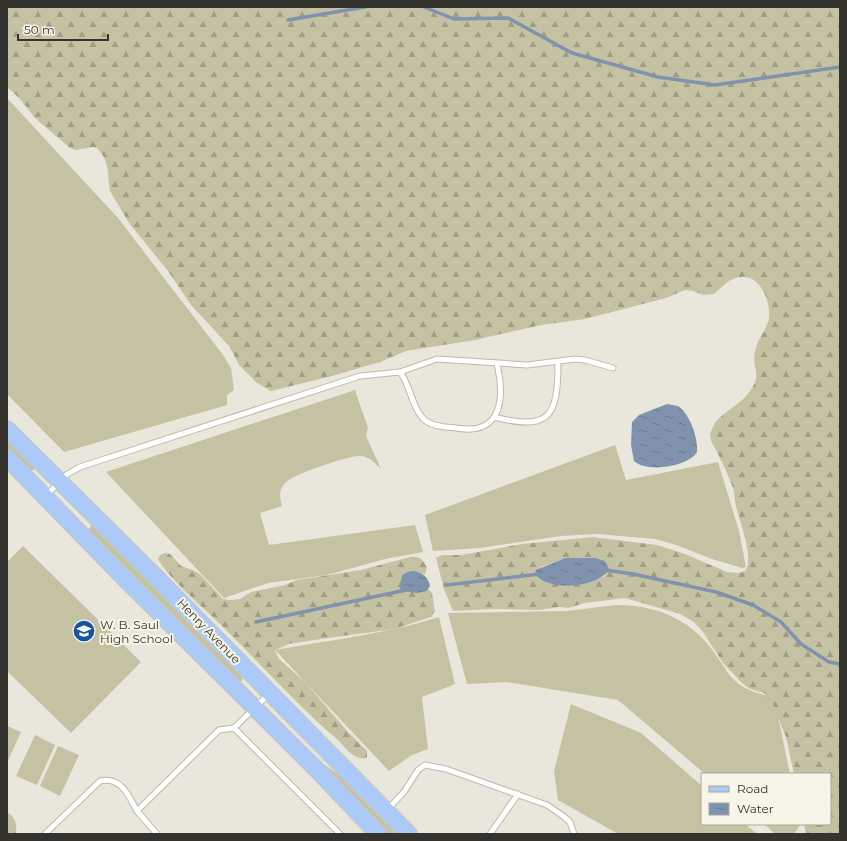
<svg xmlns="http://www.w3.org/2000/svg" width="847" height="841" font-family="Montserrat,sans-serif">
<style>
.grass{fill:#c5c1a3}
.forest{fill:url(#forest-firs);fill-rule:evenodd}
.water{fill:url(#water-ripples)}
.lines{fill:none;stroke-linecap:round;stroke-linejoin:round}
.stream{stroke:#8092ad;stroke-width:3.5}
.lane-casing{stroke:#bcbaae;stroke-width:7}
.primary-casing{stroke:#c6c6c4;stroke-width:18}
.lane{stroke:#fff;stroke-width:5}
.primary{stroke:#abcaf7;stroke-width:16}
.labels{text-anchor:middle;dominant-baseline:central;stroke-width:4;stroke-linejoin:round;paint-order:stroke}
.poi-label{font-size:12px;fill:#34332e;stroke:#f6f5e8;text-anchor:start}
.street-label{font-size:12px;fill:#34332e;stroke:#f6f5e8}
</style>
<defs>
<pattern id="forest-firs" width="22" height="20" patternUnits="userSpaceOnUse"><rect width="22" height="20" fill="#c5c1a3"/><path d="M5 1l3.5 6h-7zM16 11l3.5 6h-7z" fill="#a19d85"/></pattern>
<pattern id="water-ripples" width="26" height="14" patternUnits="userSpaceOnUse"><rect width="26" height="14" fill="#8092ad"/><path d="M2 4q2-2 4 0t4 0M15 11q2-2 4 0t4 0" fill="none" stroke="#6a788d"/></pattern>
</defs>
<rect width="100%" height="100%" fill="#e9e7db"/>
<g class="grass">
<polygon points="7,98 118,218 223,355 231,368 234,390 227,395 227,405 64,452 7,394"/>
<path d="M 355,390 L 368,428 L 366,436 L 381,469 C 375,463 369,456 360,456 C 350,455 295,474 287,481 C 279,488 279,496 282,506 L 260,513 L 269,545 L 415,525 L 423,552 L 385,559 L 327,575 L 268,583 L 224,598 L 106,472 Z"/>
<polygon points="7,438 35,467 34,470 31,470 7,449"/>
<polygon points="615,445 626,480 718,462 739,531 746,567 742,568 712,559 676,545 655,539 597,534 561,536 479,548 433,551 425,515"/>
<polygon points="92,525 243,676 242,681 238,681 195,641 88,530"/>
<polygon points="23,546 141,662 71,733 7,671 7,562"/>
<path d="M 616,605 C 650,605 682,615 706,642 C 732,673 727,688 774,697 L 790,774 L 705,774 L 618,700 L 506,682 L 467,684 L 448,613 L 567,611 Z"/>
<path d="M 439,617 L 455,684 L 422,697 L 428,749 L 412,755 L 389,771 L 275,650 C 330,640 385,634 439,617 Z"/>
<polygon points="571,704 641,733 702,786 702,824 745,824 757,834 618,834 558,800 554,771"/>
<polygon points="7,726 21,732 7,763"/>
<polygon points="35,735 55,745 37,785 16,776"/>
<polygon points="58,746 79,755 60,796 40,786"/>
<polygon points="320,762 344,778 400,834 387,834"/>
<polygon points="764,824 801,824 794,834 775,834"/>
</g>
<g class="forest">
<path d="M 7,7 L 840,7 L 840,834 L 806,834 L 804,824 L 830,824 L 830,774 L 794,774 L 786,737 L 771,700 L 764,693 L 750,689 L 742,683 L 723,663 L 703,632 L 694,622 L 680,614 L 625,598 L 585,603 L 568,608 L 560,607 L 540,610 L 494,609 L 453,611 L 444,589 L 436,558 L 442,555 L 461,555 L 522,544 L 593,537 L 657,545 L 685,554 L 727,572 L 738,573 L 745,571 C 755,560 739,519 736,506 C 734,500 735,494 733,488 C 727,472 719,455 711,441 L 710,434 C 712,429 714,424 717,420 C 731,407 748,400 755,382 C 759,372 752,362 755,352 C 757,339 767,330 769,318 C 771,298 757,268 733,279 C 726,282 720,289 714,294 L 703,295 L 693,291 L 685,290 L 666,298 L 585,319 L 541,325 L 475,340 L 406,351 L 380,362 L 332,376 L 271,391 L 257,383 L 239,365 L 229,346 L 191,305 L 168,271 L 129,223 L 110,191 L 107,166 L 104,157 L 97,148 L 93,147 L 76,150 L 70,148 L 35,118 L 19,98 L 7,87 ZM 565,558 L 596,558 L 602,560 L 606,575 C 587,588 559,587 538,578 L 541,567 Z"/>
<path d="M 165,553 L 170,554 L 181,566 L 195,571 L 201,575 L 223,599 L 229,600 L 240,599 L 251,592 L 285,585 L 297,580 L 361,570 L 410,557 C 420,556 422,559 427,567 L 425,575 L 422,573 L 417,593 L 429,590 L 432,593 L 435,611 L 431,617 L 394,629 L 321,639 L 289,644 L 275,650 L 278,658 L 306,683 L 348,732 L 367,751 L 367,758 C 355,761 346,749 339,741 C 297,705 261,664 221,625 C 204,608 169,579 158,559 L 160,555 Z"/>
<path d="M 7,812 C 16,818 17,824 16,834 L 7,834 Z"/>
</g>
<g class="water">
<path d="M 667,404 L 678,406 C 690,414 698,438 697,452 C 688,467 646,473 634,461 L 631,445 L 632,422 L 639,415 Z"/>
<path d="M 565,558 L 596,558 L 605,561 L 609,569 C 600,588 547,592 535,574 L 536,570 Z"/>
<path d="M 414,571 C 423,573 428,577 430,586 L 427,591 L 417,593 L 402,591 L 400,588 L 402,575 L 408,572 Z"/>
</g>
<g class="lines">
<g class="stream">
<polyline points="424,7 454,19 508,18 572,53 658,77 715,85 840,67"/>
<polyline points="288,20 365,7"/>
<polyline points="605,570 633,574 716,592 753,605 781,622 801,644 829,662 840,664"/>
<polyline points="447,585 539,574"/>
<polyline points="256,622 406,590"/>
</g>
<g class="lane-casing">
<g id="lane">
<path d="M 400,372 C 411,386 412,410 426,421 C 434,427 446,427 456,428 C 502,436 505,399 497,364"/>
<path d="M 494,417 C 550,431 558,417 558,362"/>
<polyline points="46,496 66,475 80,467 360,376 400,372 437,359 527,365 575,359 585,360 613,368"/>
<polyline points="269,694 234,728 340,834"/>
<polyline points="387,810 404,792 418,770 425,765 446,769 547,805 563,816 570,822 574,834"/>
<polyline points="137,811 157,834"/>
<path d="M 45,834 L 100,781 C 121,776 129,796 137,811 L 219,730 L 234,728"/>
<polyline points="490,834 518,794"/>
</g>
</g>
<g class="primary-casing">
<g id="primary">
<polyline points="7,429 152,573 409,834"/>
<polyline points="7,458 123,577 319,772 378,834"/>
</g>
</g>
<use href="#lane" class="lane"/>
<use href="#primary" class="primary"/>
</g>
<defs>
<g id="school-disc" transform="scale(1.15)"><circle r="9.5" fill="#1653a3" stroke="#f6f5e8"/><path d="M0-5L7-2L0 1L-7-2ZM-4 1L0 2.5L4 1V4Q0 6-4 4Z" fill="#fff"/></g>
</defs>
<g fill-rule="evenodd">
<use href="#school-disc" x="84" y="631"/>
</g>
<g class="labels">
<g class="poi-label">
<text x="100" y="624">W. B. Saul<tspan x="100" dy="14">High School</tspan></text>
</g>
<g class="street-label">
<text transform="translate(209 631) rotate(46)">Henry Avenue</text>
</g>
</g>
<rect width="847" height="841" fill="none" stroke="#34332e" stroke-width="16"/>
<rect x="701" y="773" width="130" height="52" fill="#f6f5e8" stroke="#a8a79e"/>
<rect x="709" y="786" width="20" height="6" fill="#abcaf7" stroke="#a8a79e"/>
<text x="737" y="793" font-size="12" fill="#34332e">Road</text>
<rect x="709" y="803" width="20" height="12" fill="url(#water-ripples)" stroke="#a8a79e"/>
<text x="737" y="813" font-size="12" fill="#34332e">Water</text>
<path d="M18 34v6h90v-6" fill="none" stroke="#34332e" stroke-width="2"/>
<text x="24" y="34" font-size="12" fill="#34332e" stroke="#f6f5e8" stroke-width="3" paint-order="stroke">50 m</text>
</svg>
